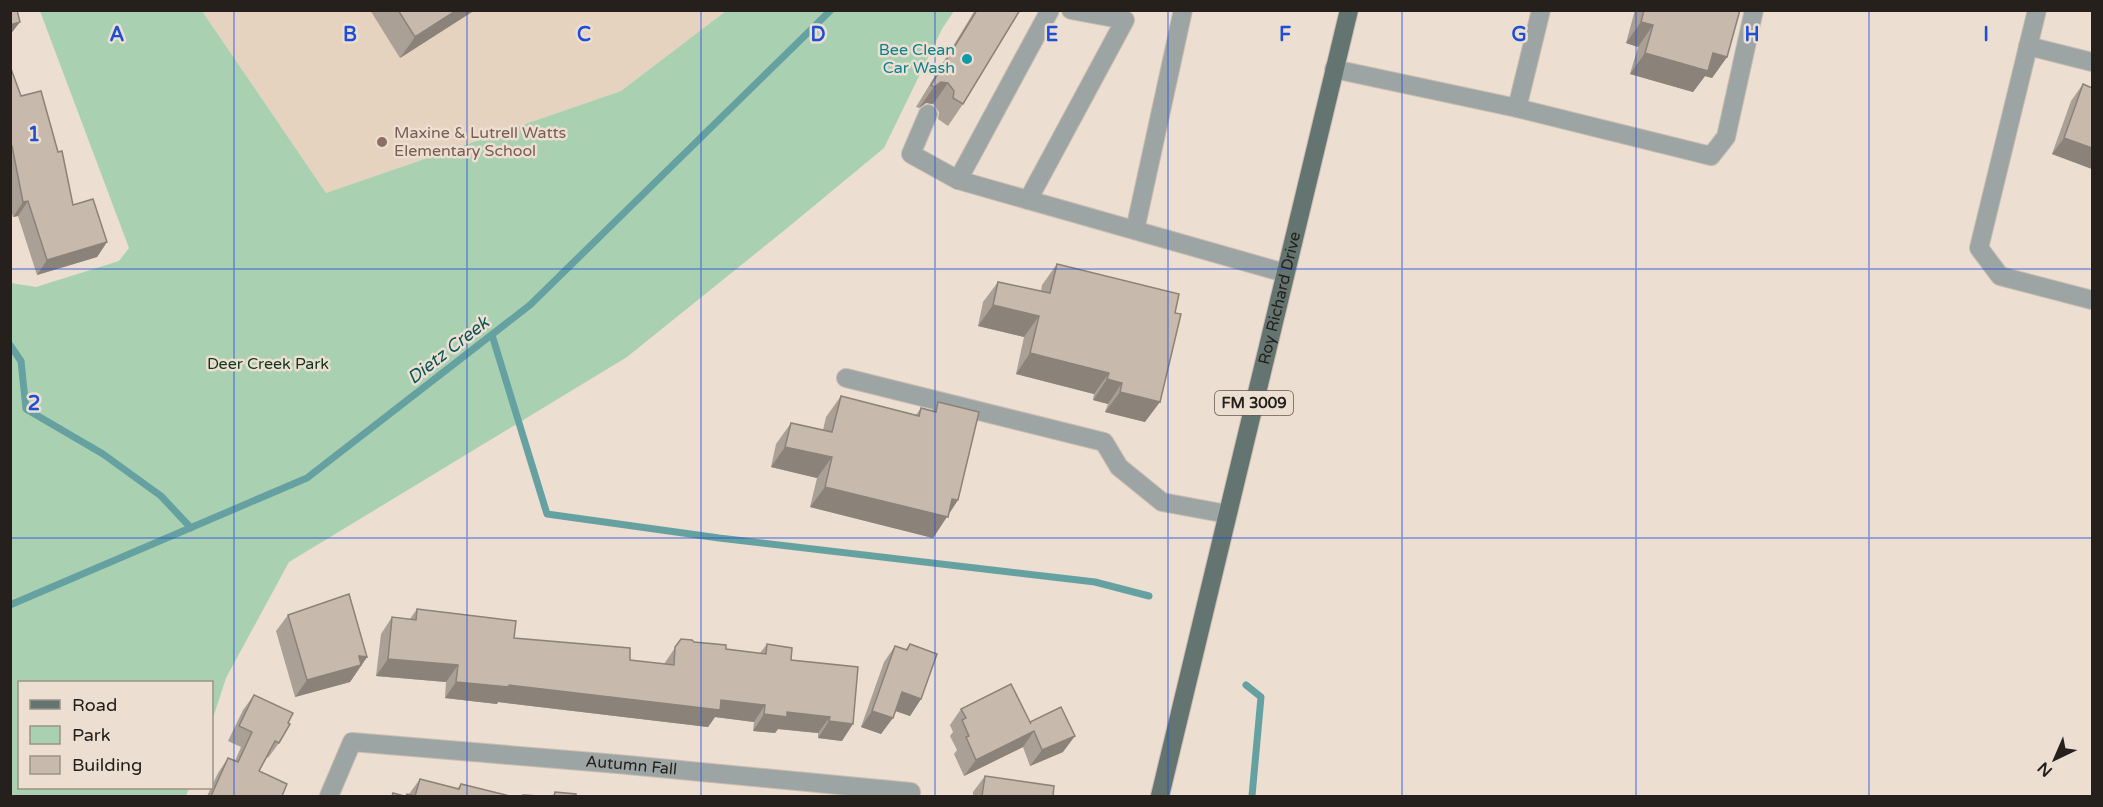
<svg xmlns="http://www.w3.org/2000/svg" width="2103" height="807" font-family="'Varela Round',sans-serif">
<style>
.built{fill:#e5d3c0}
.green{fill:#aad0b2}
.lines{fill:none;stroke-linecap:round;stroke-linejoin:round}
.stream{stroke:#66a1a1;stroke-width:7}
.minor-casing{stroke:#c8bcb0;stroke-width:20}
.major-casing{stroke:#c8bcb0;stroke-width:20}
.minor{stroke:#9ca5a4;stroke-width:18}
.major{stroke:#647471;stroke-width:18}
.wall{fill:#aba095}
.shaded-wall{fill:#8b8279}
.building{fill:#c7baad;stroke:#8b8279;stroke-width:1.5}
.grid{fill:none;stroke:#1d4ed8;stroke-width:1.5;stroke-opacity:0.55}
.culture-dot{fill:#0f9aa8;stroke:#ecded1;stroke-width:2}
.education-dot{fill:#8d6e63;stroke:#ecded1;stroke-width:2}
.labels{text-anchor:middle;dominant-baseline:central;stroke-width:5;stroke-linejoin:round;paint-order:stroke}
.shield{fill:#ecded1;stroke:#615952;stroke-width:1.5}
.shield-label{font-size:15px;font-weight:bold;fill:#25201b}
.culture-label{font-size:16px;fill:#0d838f;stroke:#ecded1;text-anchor:end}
.education-label{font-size:16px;fill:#785e54;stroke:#ecded1;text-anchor:start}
.street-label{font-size:16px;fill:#25201b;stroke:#ecded1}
.park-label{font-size:16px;fill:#103a1e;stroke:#ecded1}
.water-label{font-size:18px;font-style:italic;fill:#0a5859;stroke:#ecded1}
.grid-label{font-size:20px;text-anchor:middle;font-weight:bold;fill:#1d4ed8;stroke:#ecded1;stroke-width:5;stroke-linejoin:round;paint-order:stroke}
</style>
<rect width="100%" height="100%" fill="#ecded1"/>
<polygon class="built" points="202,11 726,11 621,91 326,193"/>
<polygon class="green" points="40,11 202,11 326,193 621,91 726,11 954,11 942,29 884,148 786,229 627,357 289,562 226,678 212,721 212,682 20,682 20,788 189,788 186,796 11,796 11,283 36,287 119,261 129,248"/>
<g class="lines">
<g class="stream">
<polyline points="492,335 547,514 719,538 1095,582 1149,596"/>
<polyline points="10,345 21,361 26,409 103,454 161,496 191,528"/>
<polyline points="10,605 307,478 530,305 831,10"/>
<polyline points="1246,685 1261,697 1252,796"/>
</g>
<g class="minor-casing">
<g id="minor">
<polyline points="2037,10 1979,248 2000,276 2092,300"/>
<polyline points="2028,46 2092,62"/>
<polyline points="1334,69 1517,108 1541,10"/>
<polyline points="1517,108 1711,156 1726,137 1754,10"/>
<polyline points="928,114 911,154 958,180 1285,273"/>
<polyline points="958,180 1050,10"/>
<polyline points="1028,200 1125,20 1071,10"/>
<polyline points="1135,230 1183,10"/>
<polyline points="846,378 1104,442 1119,467 1162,502 1227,514"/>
<path id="s1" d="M 329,796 L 352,742 L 617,764 L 911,792 L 910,796"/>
</g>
</g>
<g class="major-casing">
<g id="major">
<path id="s2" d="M 1160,796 L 1349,10"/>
</g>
</g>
<use href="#minor" class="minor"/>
<use href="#major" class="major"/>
</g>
<g class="wall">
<polygon points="370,10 475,10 400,58"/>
<polygon points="975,10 1020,10 963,104 948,126 938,119 939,112 933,104 926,103 919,108 916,107"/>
<polygon points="1635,10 1740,10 1727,57 1712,78 1705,76 1693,92 1630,74 1638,47 1626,43"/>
<polygon points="10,66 21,96 58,152 73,205 107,242 97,257 37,275 18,216 13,217 10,207"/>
<polygon points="2083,84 2092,88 2092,169 2052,154 2071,101"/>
<polygon points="1057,264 1145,422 1105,412 1108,404 1093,400 1094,394 1016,374 1024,337 978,326 983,302 998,282 1041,291 1042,285"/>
<polygon points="841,396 916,415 921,408 932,411 938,402 958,500 933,538 810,507 817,478 771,467 776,444 791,423 823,430 826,417"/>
<polygon points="417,609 514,638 630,660 664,664 681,639 694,642 726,649 760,653 767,644 791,660 858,667 842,741 818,738 818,733 778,729 775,733 753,731 754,722 715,717 708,727 498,702 497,704 445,698 446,682 376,676 381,634 392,617 410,619"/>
<polygon points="288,615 367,657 350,682 295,697 276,631"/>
<polygon points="910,644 921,699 910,716 895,711 881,734 861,727 884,662 895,646 905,650"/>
<polygon points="254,695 279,743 268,758 267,757 259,771 282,796 207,796 218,773 228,758 235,761 241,747 228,741 243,710"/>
<polygon points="961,709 1030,722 1063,752 1030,766 1023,747 964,776 954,754 957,750 950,736 953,732 950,725"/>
<polygon points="985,776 1053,796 973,796 973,792"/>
<polygon points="420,779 457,789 461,784 510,796 405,796 407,794 409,794"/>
</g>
<g class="shaded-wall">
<polygon points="457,10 475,10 400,58 415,37"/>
<polygon points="20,22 10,35 10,25"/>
<polygon points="1641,22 1653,25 1638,47 1626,43"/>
<polygon points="1645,53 1713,53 1727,57 1712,78 1705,76 1693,92 1630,74"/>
<polygon points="941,82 948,83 933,104 926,103 919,108 934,87"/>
<polygon points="2064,138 2092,148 2092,169 2052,154"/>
<polygon points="28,201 18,216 13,217 23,202"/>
<polygon points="107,242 97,257 37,275 47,260"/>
<polygon points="993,305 1039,316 1024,337 978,326"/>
<polygon points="1030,353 1109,373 1094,394 1016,374"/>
<polygon points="1107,379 1122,383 1108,404 1093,400"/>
<polygon points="1120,392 1160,402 1145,422 1105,412"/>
<polygon points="785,447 832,457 817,478 771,467"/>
<polygon points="825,487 952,499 958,500 933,538 810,507"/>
<polygon points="359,656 367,657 350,682 295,697 307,680"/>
<polygon points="388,659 458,665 446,682 376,676"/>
<polygon points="456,682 721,700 765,705 754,722 715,717 708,727 498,702 497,704 445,698"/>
<polygon points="902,692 921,699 910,716 890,709"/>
<polygon points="872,711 893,718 881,734 861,727"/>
<polygon points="787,712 830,717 818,733 778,729 775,733 753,731 764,714"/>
<polygon points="829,721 853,724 842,741 818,738"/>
<polygon points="1034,731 1023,747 964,776 976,760"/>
<polygon points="1075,736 1063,752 1030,766 1042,750"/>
</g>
<g class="building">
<polygon points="10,10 17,10 20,22 10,25"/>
<polygon points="398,10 457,10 415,37"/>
<polygon points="977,10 1020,10 963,104 953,98 954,91 948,83 941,82 934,87 931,85"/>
<polygon points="1644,10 1740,10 1727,57 1713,53 1708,71 1645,53 1653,25 1641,22"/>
<polygon points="10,66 21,96 41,91 58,152 62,151 73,205 93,199 107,242 47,260 28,201 23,202 12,146 10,146"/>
<polygon points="2083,84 2092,88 2092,148 2064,138"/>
<polygon points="1057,264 1179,294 1175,313 1181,314 1160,402 1120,392 1122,383 1107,379 1109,373 1030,353 1039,316 993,305 998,282 1050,293"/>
<polygon points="841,396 919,416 921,408 936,412 938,402 979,412 958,500 952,499 948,517 825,487 832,457 785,447 791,423 832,432"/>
<polygon points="349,594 367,657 359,656 361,665 307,680 288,615"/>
<polygon points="417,609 516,621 514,638 630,648 630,660 674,665 675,647 681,639 692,640 694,642 726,645 726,649 766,654 767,644 792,648 791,660 858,667 853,724 829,721 830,717 787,712 787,717 764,714 765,705 721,700 720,710 509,685 509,687 456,682 458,665 388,659 392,617 416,620"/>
<polygon points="910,644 937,654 921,699 902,692 893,718 872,711 895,646 907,650"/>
<polygon points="1011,684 1031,724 1030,722 1061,707 1075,736 1042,750 1034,731 976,760 966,737 969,736 962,720 966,718 961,709"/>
<polygon points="254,695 293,713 288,723 290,724 279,743 275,741 259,771 287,784 282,796 211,796 228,758 238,762 252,732 239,726"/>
<polygon points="985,776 1054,786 1053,796 982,796"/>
<polygon points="420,779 459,789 461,784 510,796 406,796 407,794 415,796"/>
<polygon points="555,792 576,794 576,796 554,796"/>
<polygon points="393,793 404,796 392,796"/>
<polygon points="523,795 539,796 523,796"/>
</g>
<path class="grid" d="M 234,10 L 234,796M 467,10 L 467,796M 701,10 L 701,796M 935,10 L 935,796M 1168,10 L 1168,796M 1402,10 L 1402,796M 1636,10 L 1636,796M 1869,10 L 1869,796M 10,269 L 2092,269M 10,538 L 2092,538"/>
<circle class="culture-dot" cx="967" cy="59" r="6"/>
<circle class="education-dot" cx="382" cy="142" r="6"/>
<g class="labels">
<rect class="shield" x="1215" y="391" width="78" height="24" rx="4.5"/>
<g class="shield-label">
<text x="1254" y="403">FM 3009</text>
</g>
<g class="culture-label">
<text x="955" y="50">Bee Clean<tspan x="955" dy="18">Car Wash</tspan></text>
</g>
<g class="education-label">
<text x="394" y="133">Maxine &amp; Lutrell Watts<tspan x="394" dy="18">Elementary School</tspan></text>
</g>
<g class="street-label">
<text stroke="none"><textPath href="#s2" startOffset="512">Roy Richard Drive</textPath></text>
<text stroke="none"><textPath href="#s1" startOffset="339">Autumn Fall</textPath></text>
</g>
<g class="park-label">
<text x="268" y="364">Deer Creek Park</text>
</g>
<g class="water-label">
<text transform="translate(448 350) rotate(-38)">Dietz Creek</text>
</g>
</g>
<g class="grid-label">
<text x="117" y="41">A</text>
<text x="350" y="41">B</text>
<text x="584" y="41">C</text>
<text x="818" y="41">D</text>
<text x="1052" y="41">E</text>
<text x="1285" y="41">F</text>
<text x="1519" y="41">G</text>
<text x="1752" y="41">H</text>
<text x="1986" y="41">I</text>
<text x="34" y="141">1</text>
<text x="34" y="410">2</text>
</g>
<rect width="2103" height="807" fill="none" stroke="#25201b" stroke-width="24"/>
<rect x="18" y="681" width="195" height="108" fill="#ecded1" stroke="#9c9288" stroke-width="1.5"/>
<rect x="30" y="700" width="30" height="9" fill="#647471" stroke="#9c9288" stroke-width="1.5"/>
<text x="72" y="711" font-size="18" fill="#25201b">Road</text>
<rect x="30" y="726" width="30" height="18" fill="#aad0b2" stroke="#9c9288" stroke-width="1.5"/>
<text x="72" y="741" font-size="18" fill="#25201b">Park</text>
<rect x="30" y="756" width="30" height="18" fill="#c7baad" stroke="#9c9288" stroke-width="1.5"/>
<text x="72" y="771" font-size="18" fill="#25201b">Building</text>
<g transform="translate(2055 759) rotate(224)" stroke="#ecded1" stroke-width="4.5" paint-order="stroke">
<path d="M0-4.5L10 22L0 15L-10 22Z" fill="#25201b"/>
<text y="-9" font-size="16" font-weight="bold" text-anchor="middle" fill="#25201b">N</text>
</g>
</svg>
